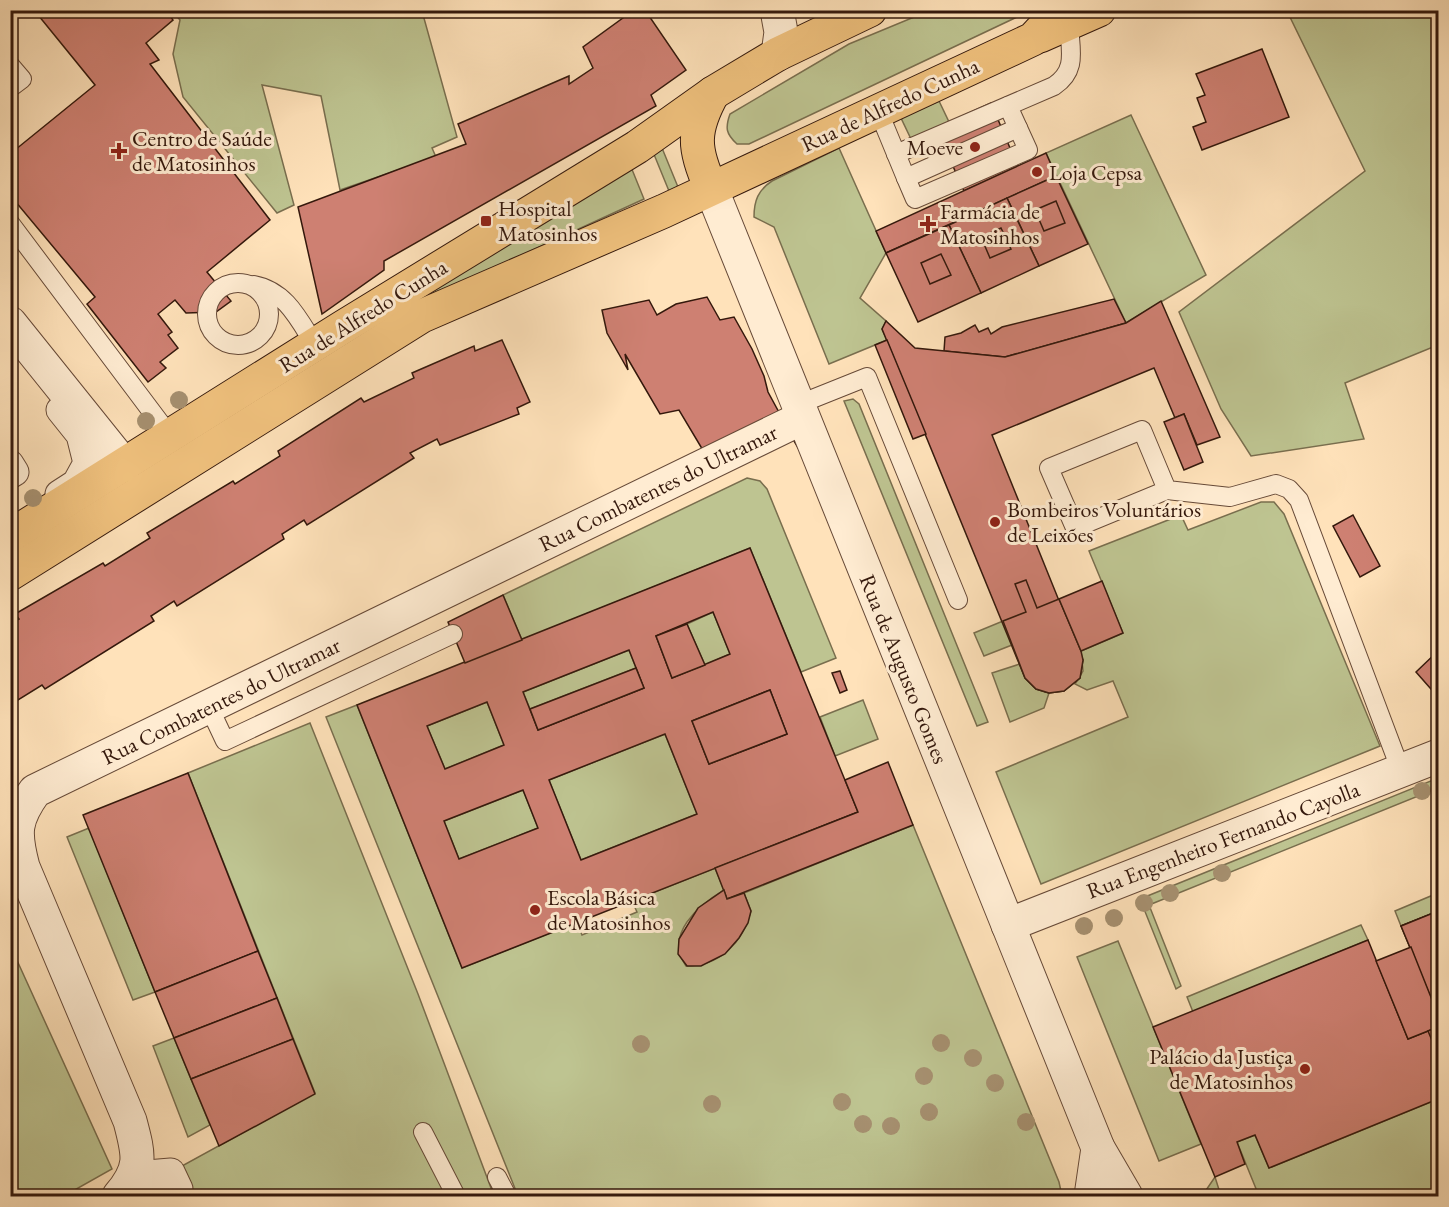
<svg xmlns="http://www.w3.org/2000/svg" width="1449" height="1207" font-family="'EB Garamond',serif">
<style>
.green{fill:#bec491;stroke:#796e4e;stroke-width:1.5}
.building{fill:#ce8072;stroke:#34180c;stroke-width:1.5;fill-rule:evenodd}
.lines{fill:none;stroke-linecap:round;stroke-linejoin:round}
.service-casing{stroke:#674a38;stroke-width:20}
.pedestrian-casing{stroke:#674a38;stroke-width:29}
.minor-casing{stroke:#674a38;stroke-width:35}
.tertiary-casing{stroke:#674a38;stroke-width:35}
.primary-casing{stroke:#34180c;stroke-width:35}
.service{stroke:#ffecd2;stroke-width:18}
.pedestrian{stroke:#ffecd2;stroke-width:27}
.minor{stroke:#ffecd2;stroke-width:33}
.tertiary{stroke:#ffecd2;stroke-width:33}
.primary{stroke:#f0c17d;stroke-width:33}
.tree{fill:#a69070}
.poi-dot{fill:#8f2418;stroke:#ffecd2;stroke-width:2}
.labels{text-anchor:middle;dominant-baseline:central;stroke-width:6;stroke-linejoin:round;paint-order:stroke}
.street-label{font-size:22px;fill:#34180c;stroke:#ffecd2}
.poi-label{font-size:22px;fill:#34180c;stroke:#ffecd2;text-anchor:start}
</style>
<rect width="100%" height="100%" fill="#ffe2ba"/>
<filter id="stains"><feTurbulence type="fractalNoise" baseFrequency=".00333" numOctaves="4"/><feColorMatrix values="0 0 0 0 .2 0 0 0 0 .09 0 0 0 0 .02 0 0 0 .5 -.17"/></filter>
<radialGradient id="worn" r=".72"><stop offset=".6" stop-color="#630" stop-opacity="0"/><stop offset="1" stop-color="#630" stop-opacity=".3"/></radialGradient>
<g class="green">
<path d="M 931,10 L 1024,11 L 1017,17 L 749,144 L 737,144 C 726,134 725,128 730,114 L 849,44 Z"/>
<polygon points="172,11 422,11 457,137 432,148 436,157 340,190 321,96 262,85 294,205 277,213 183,97 173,54 180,20"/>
<polygon points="1287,11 1438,11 1438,345 1345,383 1364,439 1251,456 1221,409 1179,312 1365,171"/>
<polygon points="939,101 949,122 911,139 901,118"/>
<polygon points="1131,115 1206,275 1126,323 1046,153"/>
<polygon points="662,148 678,187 669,191 653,152"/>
<path d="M 839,148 L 886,253 L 860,298 L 886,321 L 882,329 L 887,340 L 829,364 L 774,227 L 754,217 C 754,201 758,190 772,181 Z"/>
<polygon points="631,167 644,199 356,331"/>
<polygon points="853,399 859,404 988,722 977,726 844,401"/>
<polygon points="747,478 760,481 767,489 836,658 801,672 750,548 522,640 503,595"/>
<polygon points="1261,502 1274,502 1284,514 1380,746 1041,884 996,772 1128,717 1113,681 1087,690 1075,684 1083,671 1081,651 1123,633 1089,551 1181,515 1188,530"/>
<polygon points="713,612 730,654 705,665 687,624"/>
<polygon points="1003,621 1012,645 984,656 974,633"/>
<polygon points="629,650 636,668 530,709 523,692"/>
<path d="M 1020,664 C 1026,680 1032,688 1049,693 L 1044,708 L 1010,722 L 992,673 Z"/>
<polygon points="863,700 878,739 835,756 820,717"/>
<polygon points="487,702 504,745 445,769 427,726"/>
<path d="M 357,705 L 462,968 L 577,922 L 582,935 L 637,912 L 632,901 L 715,868 L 724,890 C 698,906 664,934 686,966 C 720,966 743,942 751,911 L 744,893 L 913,825 L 1059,1182 L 1062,1196 L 518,1196 L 326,717 Z"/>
<polygon points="310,723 418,994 494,1196 164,1196 171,1172 315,1093 188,773"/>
<polygon points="665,734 697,814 581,860 549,780"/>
<polygon points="1438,778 1438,788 1149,905 1181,986 1176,989 1140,899"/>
<polygon points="523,790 538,828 459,859 444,821"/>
<polygon points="89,828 155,992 133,1000 67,837"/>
<polygon points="1438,893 1438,911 1401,926 1395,911"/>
<polygon points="1361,925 1368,940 1193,1012 1187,997"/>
<polygon points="1118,941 1201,1144 1159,1161 1077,957"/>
<polygon points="10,945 112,1169 64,1196 11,1196"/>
<polygon points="174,1038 210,1125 188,1137 153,1046"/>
<polygon points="1438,1099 1438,1196 1259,1196 1237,1142 1255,1135 1269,1168"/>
<polygon points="1215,1177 1221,1196 1202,1196"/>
</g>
<g class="building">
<polygon points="34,10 166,10 173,20 146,43 159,60 150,64 270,220 207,272 231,301 216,312 186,313 175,300 158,314 172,332 168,335 178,348 160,362 166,368 148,382 87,304 95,297 10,195 10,154 95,85"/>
<polygon points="634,10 645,10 686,70 651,95 656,106 384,261 384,270 322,314 298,207 466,144 458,124 569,76 569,84 593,68 583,47"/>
<polygon points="1262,49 1289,117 1202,150 1193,127 1206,122 1197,98 1205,95 1196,74"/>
<polygon points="991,103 1018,167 964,191 936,128"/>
<polygon points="1046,153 1056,176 886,253 876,231"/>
<polygon points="1056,176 1088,244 1039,266 1007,198"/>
<polygon points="1007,198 1039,266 981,293 949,225"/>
<polygon points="1056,201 1065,223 1044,231 1035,210"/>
<polygon points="949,225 981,293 918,322 886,253"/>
<polygon points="1001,228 1011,249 990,258 981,237"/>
<polygon points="941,254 951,275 930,284 921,263"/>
<polygon points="707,297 720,320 734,317 752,349 764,376 768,392 800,451 787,429 707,457 679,410 660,414 625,354 628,370 607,333 602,310 649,300 657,315 676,304"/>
<polygon points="1114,299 1126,323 1005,357 944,351 945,337 961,333 975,325 979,332 988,328 991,334 1002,327"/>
<polygon points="1161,301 1220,437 1197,445 1184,414 1175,418 1154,368 992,435 1083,660 1080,678 1064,691 1049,693 1036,689 1025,678 882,329 886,321 915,348 1005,357 1126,323"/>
<polygon points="502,340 530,402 517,408 519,414 440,445 437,439 410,453 414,458 307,525 304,520 282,534 284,539 177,606 174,601 151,616 154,621 45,689 42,685 10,705 10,624 19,619 15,614 103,563 105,566 150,538 147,533 233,481 235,484 280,456 278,451 361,398 364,402 414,378 412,373 474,346 475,351"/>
<polygon points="887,340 926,434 913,439 875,345"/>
<polygon points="1184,414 1203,462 1184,470 1164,422"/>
<polygon points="1353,515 1380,566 1360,577 1333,526"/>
<path d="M 750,548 L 858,812 L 462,968 L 357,705 ZM 713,612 L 730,654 L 672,678 L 656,636 ZM 629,650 L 644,688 L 538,730 L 523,692 ZM 770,690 L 787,734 L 709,764 L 692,721 ZM 487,702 L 504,745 L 445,769 L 427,726 ZM 665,734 L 697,814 L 581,860 L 549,780 ZM 523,790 L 538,828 L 459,859 L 444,821 Z"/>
<polygon points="1026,580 1037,608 1059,599 1081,651 1083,660 1080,678 1064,691 1049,693 1036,689 1025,678 1003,621 1026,612 1015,584"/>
<polygon points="1102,581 1123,633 1081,651 1059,599"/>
<polygon points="503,595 522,640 465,663 448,622"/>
<polygon points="687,624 705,665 672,678 656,636"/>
<polygon points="1438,651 1438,697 1416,672"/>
<polygon points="636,668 644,688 538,730 530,709"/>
<polygon points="840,671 847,690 840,693 832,673"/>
<polygon points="770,690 787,734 709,764 692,721"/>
<polygon points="888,762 913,825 727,899 715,868 858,812 845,780"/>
<polygon points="188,773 258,951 155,992 83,815"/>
<polygon points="724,890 727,899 744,893 751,911 748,923 739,938 725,954 701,966 687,966 678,954 679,939 698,908"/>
<polygon points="1438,911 1438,1015 1401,926"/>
<polygon points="1438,911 1438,1015 1401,926"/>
<polygon points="1368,940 1408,1039 1438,1027 1438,1099 1269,1168 1255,1135 1237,1142 1245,1164 1215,1177 1153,1027"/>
<polygon points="1411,947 1438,1015 1438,1027 1408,1039 1376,961"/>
<polygon points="258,951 277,998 174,1038 155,992"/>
<polygon points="277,998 293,1039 191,1079 174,1038"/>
<polygon points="1438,1027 1438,1055 1428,1031"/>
<polygon points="293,1039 315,1094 219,1146 191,1079"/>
</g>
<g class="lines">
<g class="service-casing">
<g id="service">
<polyline points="10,65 22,79 10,88"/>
<polyline points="878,110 906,178 1018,128 1008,106"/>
<path d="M 896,154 L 1054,86 C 1078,70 1070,50 1069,24"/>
<polyline points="906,178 915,199 1028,150 1018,128"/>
<polyline points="10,223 170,436"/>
<circle cx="238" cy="314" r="31"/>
<path d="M 254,285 C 286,291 299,320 315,345"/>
<polyline points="797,405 867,377 958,600"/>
<polyline points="1167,490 1142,430 1049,468 1075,528 1167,490 1230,497 1276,484 1289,489 1299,500 1401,771"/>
<polyline points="209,707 225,741 453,634"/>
<polyline points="423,1132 456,1196"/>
<polyline points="497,1177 507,1196"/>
</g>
</g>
<g class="pedestrian-casing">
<g id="pedestrian">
<polyline points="10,464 15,472 10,475"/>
<polyline points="59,494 76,483 87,463 80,435 60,410"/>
<polyline points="135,1196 147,1174 171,1172 179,1189 164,1196"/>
</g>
</g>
<g class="minor-casing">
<g id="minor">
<polyline points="10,323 124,465"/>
<polyline points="1008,925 1438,756"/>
<path d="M 119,1196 C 143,1168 139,1155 130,1121 L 23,867 C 14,833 14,820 35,791 L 802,418"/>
</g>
</g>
<g class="tertiary-casing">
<g id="tertiary">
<polyline points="777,10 781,32 778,54"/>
<polyline points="711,188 1098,1148 1126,1196"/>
<polyline points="1091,1196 1098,1148"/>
</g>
</g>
<g class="primary-casing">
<g id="primary">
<polyline points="1040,36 1099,10"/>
<path d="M 711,188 C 693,149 692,131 713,93"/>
<polyline points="10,536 343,327 637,147 713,93 778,54 870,10"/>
<polyline points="10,574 422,316 664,211 1033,39 1060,10"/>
</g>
</g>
<use href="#service" class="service"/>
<use href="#pedestrian" class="pedestrian"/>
<use href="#minor" class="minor"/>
<use href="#tertiary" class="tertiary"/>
<use href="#primary" class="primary"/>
</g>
<g class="tree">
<circle cx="179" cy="400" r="9"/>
<circle cx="146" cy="421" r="9"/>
<circle cx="33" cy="498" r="9"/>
<circle cx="1422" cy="791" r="9"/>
<circle cx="1222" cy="873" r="9"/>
<circle cx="1170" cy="893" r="9"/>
<circle cx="1144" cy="903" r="9"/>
<circle cx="1114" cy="918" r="9"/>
<circle cx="1084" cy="926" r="9"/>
<circle cx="941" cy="1043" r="9"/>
<circle cx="641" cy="1044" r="9"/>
<circle cx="973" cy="1058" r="9"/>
<circle cx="924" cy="1076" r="9"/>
<circle cx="995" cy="1083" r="9"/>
<circle cx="842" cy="1102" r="9"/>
<circle cx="712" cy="1104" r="9"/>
<circle cx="929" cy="1112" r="9"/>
<circle cx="1026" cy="1122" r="9"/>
<circle cx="863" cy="1124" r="9"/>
<circle cx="891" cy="1126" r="9"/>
</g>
<g class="poi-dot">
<circle cx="975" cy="147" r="6"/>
<path d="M116 142h6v6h6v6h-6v6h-6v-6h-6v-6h6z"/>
<circle cx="1037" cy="172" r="6"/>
<rect x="480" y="215" width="12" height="12" rx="3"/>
<path d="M925 215h6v6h6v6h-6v6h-6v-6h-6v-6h6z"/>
<circle cx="995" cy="522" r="6"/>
<circle cx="535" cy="910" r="6"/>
<circle cx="1305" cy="1069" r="6"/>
</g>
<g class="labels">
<g class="street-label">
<text transform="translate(890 105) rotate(-25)">Rua de Alfredo Cunha</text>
<text transform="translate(363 316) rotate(-32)">Rua de Alfredo Cunha</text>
<text transform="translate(658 488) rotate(-26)">Rua Combatentes do Ultramar</text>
<text transform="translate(904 669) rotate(68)">Rua de Augusto Gomes</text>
<text transform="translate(221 701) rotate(-26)">Rua Combatentes do Ultramar</text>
<text transform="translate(1223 840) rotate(-21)">Rua Engenheiro Fernando Cayolla</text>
</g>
<g class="poi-label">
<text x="132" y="138">Centro de Saúde<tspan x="132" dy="25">de Matosinhos</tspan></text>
<text x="963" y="147" text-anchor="end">Moeve</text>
<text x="1049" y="172">Loja Cepsa</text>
<text x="498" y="208">Hospital<tspan x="498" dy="25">Matosinhos</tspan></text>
<text x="940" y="211">Farmácia de<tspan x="940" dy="25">Matosinhos</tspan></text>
<text x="1007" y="509">Bombeiros Voluntários<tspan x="1007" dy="25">de Leixões</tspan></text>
<text x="547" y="897">Escola Básica<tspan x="547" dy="25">de Matosinhos</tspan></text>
<text x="1293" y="1056" text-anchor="end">Palácio da Justiça<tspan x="1293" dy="25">de Matosinhos</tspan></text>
</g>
</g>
<rect width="1449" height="1207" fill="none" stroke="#ffe2ba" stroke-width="36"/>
<rect x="12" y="12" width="1425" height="1183" fill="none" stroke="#34180c" stroke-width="3"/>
<rect x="18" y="18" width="1413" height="1171" fill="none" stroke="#34180c" stroke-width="1.5"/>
<rect width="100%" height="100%" filter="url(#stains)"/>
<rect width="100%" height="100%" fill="url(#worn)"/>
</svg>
